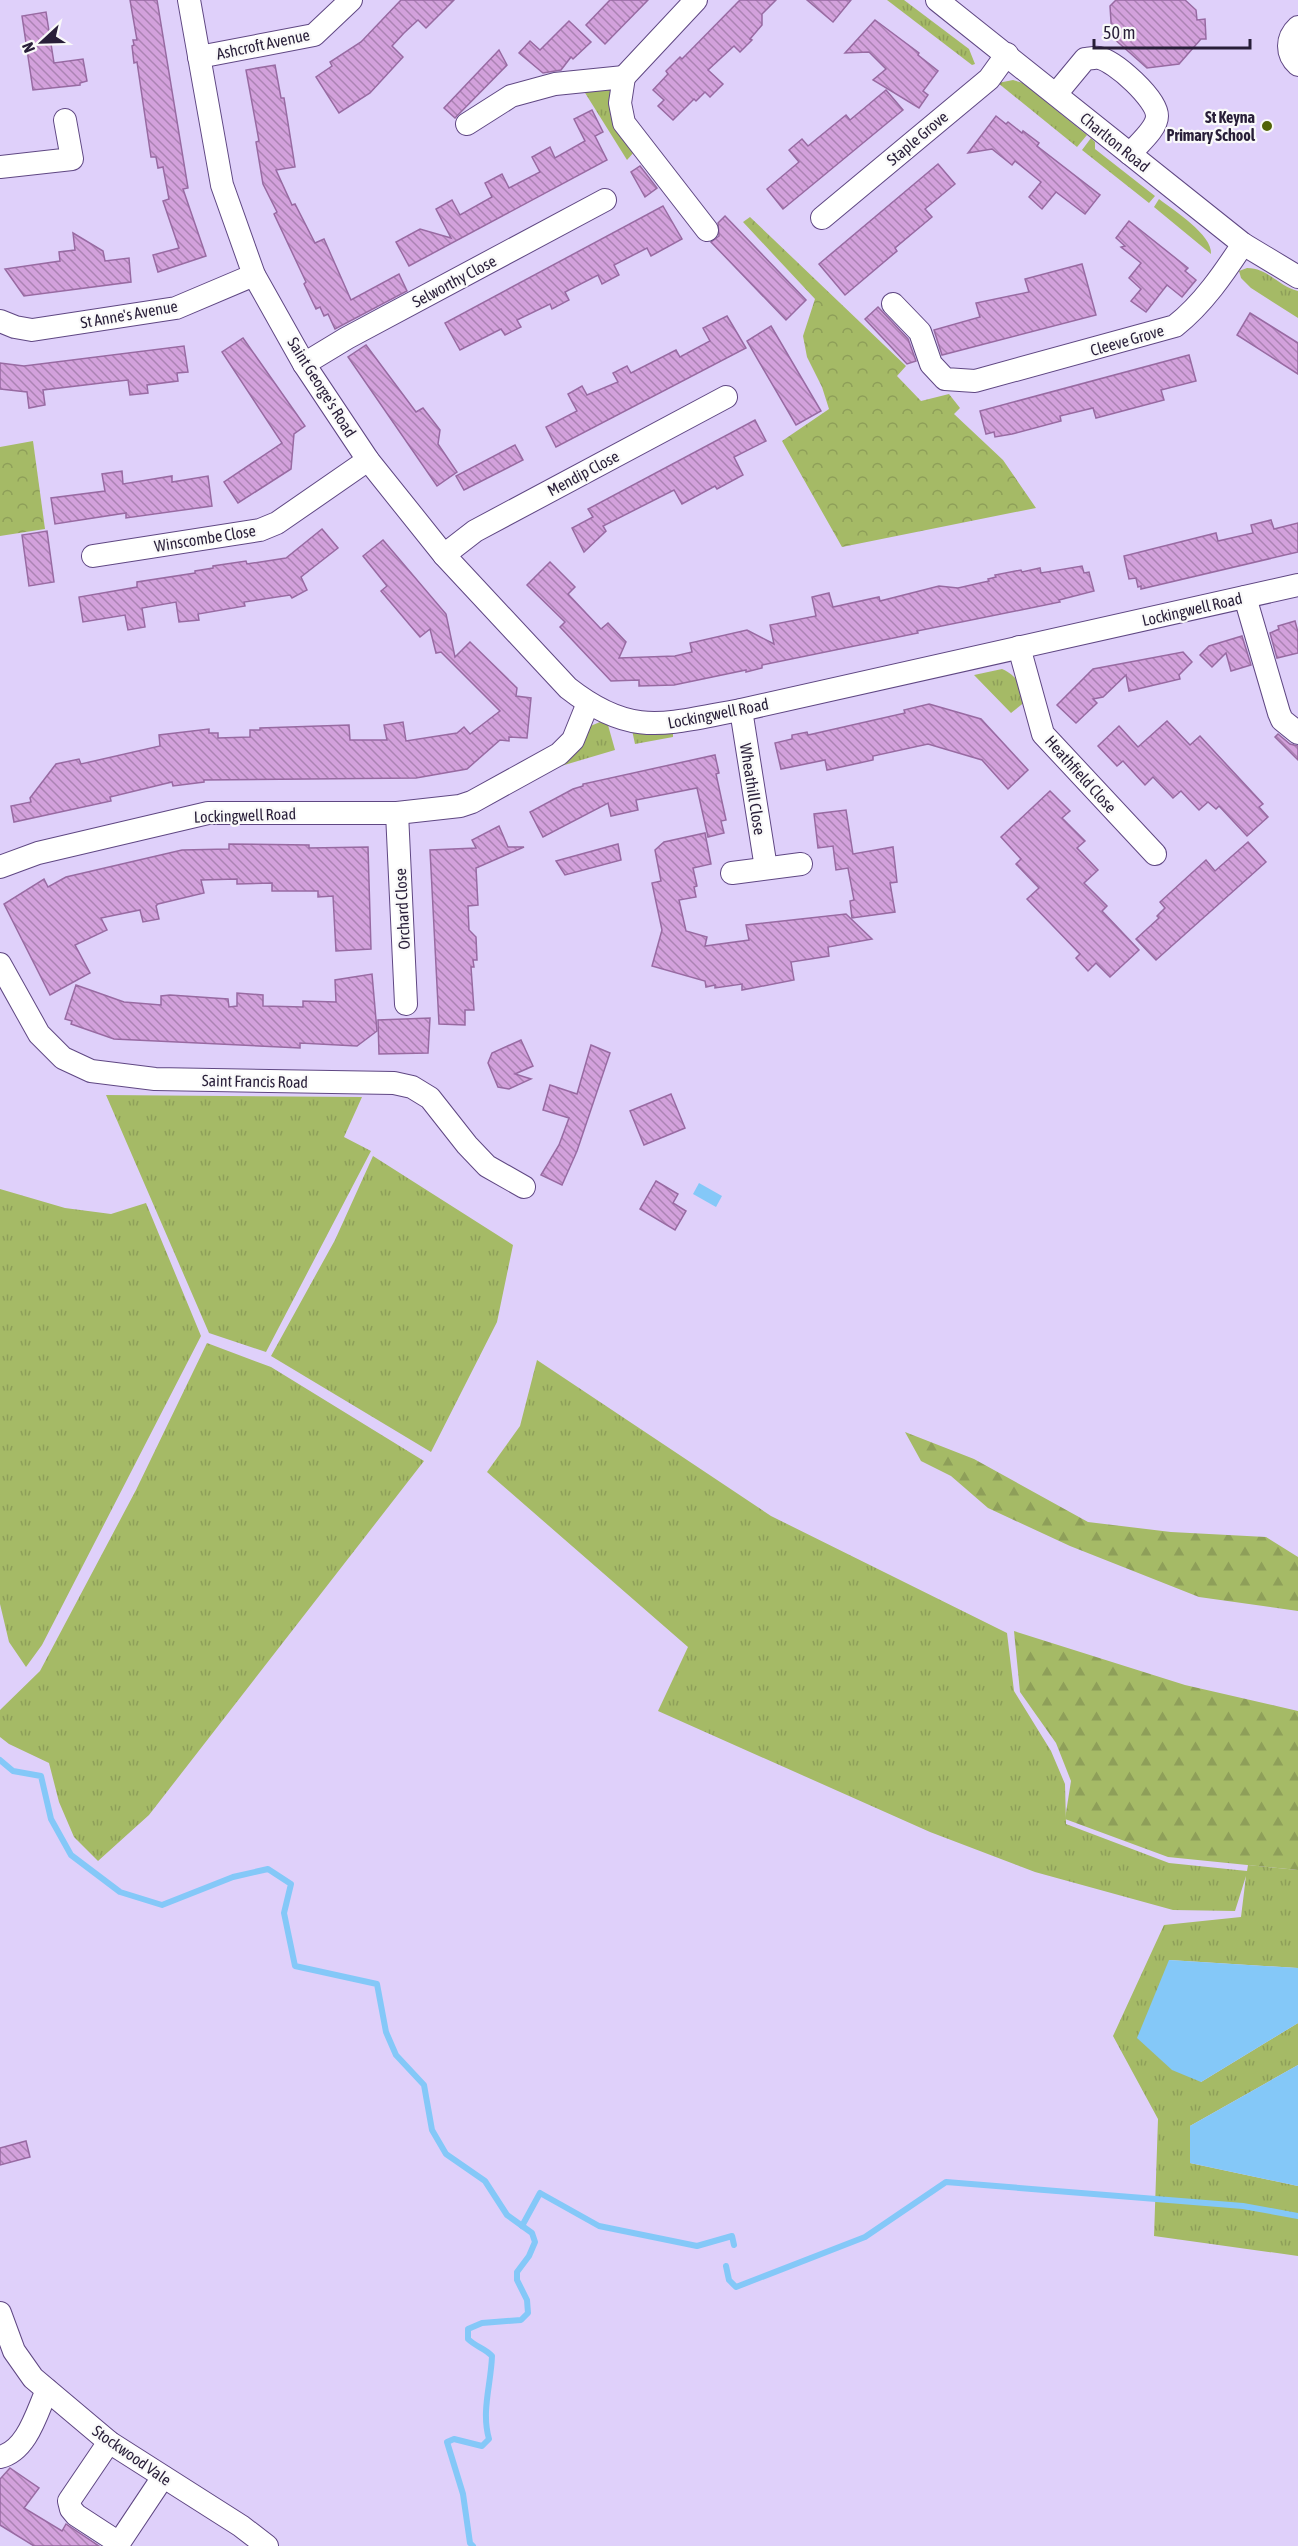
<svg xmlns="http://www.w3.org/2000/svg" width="1298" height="2546" font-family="'Asap Condensed',sans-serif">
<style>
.grass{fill:url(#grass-tufts)}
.forest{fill:url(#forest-firs)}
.park{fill:url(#park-crowns)}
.water{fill:#84c8f8}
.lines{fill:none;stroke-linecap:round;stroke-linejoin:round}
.stream{stroke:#84c8f8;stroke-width:6}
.building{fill:url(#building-back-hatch);stroke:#986aa2;stroke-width:1.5}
.minor-casing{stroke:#5f4783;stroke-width:24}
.minor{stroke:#fff;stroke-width:22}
.poi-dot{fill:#516207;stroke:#f9f9f9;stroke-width:2}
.labels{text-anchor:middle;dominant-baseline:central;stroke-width:4.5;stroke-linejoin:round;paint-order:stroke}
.street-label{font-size:16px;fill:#281e38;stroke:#f9f9f9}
.poi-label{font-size:16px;font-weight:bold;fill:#281e38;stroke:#f9f9f9;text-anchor:end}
</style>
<defs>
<pattern id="grass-tufts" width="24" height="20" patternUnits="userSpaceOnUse" patternTransform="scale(1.5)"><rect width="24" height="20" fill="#a5ba66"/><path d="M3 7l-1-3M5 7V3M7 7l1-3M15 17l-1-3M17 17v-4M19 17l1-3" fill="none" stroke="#8e9f59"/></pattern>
<pattern id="forest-firs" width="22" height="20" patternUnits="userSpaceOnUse" patternTransform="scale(1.5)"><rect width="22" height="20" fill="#a5ba66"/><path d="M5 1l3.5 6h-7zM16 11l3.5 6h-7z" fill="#8e9f59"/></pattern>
<pattern id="park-crowns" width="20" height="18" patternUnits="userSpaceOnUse" patternTransform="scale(1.5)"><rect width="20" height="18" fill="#a5ba66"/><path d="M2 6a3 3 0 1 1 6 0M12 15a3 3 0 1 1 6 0" fill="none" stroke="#8e9f59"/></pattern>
<pattern id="building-back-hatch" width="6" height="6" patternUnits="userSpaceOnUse" patternTransform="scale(1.5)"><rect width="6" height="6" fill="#d3a1dc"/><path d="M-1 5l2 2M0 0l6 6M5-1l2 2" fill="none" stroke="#ab83b3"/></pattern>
</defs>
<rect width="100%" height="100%" fill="#dfd0fa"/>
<g class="grass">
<polygon points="887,0 904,0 969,49 975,64 972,65"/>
<polygon points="1013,80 1023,83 1087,135 1077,147 998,83"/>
<polygon points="608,87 614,95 635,151 627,160 582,88"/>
<polygon points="1091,138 1095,142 1095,149 1155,196 1149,203 1082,150"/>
<path d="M 1159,199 C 1173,210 1213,235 1211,254 L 1154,207 Z"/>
<path d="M 1247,268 C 1268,268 1278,286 1298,291 L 1298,318 L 1251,288 L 1241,278 L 1239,271 Z"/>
<path d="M 1002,669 C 1018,676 1021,686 1026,701 L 1011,713 L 974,675 Z"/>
<polygon points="600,722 608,725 615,750 561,766 559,762 588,727"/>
<polygon points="632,730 673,733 673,737 635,744"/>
<polygon points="106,1095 362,1097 344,1137 371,1151 266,1352 209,1333"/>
<polygon points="373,1156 513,1245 497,1322 431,1452 271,1356 335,1240"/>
<polygon points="0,1189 65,1208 111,1214 146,1203 201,1336 42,1645 26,1667 9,1642 0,1604"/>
<polygon points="207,1343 271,1367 424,1461 149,1815 98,1861 74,1837 59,1802 49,1763 9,1744 0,1737 0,1710 40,1671 136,1490"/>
<polygon points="537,1360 771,1516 1007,1633 1014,1691 1051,1751 1065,1784 1066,1824 1169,1863 1247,1871 1248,1865 1298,1870 1298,1968 1169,1960 1201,2082 1298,2023 1298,2065 1190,2126 1190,2163 1298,2186 1298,2256 1154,2236 1158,2119 1113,2036 1164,1925 1241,1917 1246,1876 1235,1911 1173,1910 1035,1872 930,1832 658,1711 688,1647 487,1472 520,1426"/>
</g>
<g class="forest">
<polygon points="905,1432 974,1459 1088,1522 1171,1532 1266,1537 1298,1557 1298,1611 1199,1597 1070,1546 988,1508 951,1476 921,1461"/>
<polygon points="1014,1631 1185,1685 1298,1711 1298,1870 1168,1857 1065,1819 1071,1781 1056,1743 1020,1692"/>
</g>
<g class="park">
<polygon points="750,217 906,366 897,376 921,401 949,394 960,408 954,414 1003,460 1036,508 842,547 782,441 829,409 822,387 807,357 803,336 815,299 743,222"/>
<polygon points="33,441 45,529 0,536 0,447"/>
</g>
<g class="water">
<polygon points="699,1183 722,1196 716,1207 693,1194"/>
<polygon points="1169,1960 1298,1968 1298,2023 1201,2082 1172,2070 1137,2038"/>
<polygon points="1298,2065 1298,2186 1190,2163 1190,2126"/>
</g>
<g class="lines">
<g class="stream">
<path d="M 0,1760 L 13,1771 L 41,1776 L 51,1819 L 71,1855 L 120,1892 L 162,1905 L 233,1877 L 268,1869 L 291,1884 L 284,1913 L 295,1966 L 377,1984 L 386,2032 L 396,2055 L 424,2085 L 432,2130 L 446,2154 L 485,2181 L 507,2215 L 532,2233 L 535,2242 L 529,2256 L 517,2272 L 517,2280 L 527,2300 L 528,2313 L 521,2320 L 482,2323 L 468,2329 L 468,2339 C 476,2347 485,2348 492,2356 C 491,2385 481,2411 489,2439 L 482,2446 L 454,2439 L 447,2442 L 463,2494 L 470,2543 L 473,2546"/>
<polyline points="522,2226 540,2193 599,2226 697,2246 732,2236 734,2245"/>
<polyline points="726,2266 729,2280 736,2287 865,2237 946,2182 1243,2206 1298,2216"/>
</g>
</g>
<g class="building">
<polygon points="130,0 157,0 188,188 183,189 206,256 158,272 153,255 179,248 163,201 169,199 163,167 158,168 156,157 151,157 137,62 134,63 132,46 134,45 133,40 137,40"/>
<polygon points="401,0 454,0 426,28 418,20 404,33 392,46 403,57 370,93 339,113 316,77 332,66 330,62 361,42"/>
<polygon points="610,0 648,0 605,44 586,25"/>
<polygon points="740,0 776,0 762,14 762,25 750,39 752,40 740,52 734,46 708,70 723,84 710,97 705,92 696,101 694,99 673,120 658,106 664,100 653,90 668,74 666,71 680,57 682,59"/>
<polygon points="807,0 851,0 833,22"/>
<polygon points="1116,0 1185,0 1196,10 1197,20 1205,19 1206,39 1201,39 1179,64 1147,68 1112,37 1110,6"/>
<polygon points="46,12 54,63 83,59 87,81 80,83 80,85 33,90 22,16"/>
<polygon points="875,20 919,53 918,55 938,71 923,91 928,95 919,108 873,80 886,69 869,52 845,53"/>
<polygon points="569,21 591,42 573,59 571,57 561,70 543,73 519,53 530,41 540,50"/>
<polygon points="499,50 507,65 455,118 444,108"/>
<polygon points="275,65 281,98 284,98 295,167 276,170 292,205 295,204 315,243 324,239 351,300 399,274 407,291 335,329 328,314 324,316 320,307 316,309 304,284 306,282 274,214 277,212 263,184 256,142 259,141 246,70"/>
<polygon points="886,90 903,110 783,209 767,189 799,162 789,150 802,139 808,146 846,115 850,120"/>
<polygon points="592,110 603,132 595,136 607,160 409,266 396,242 420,229 451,238 436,209 452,200 460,215 492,197 485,183 502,174 509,188 540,172 532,157 550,147 555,158 585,141 574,119"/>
<polygon points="996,116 1006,124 1008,122 1022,133 1023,131 1039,143 1037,146 1100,195 1085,214 1056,192 1042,209 1029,197 1041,182 1015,161 1012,165 992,149 968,153"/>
<polygon points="938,164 955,184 925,209 932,217 895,248 897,251 845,295 819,264"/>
<polygon points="640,166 657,188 645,197 631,172"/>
<polygon points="663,206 682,239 651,256 647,248 614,265 619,275 602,284 598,275 565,292 569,300 552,309 550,304 517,320 521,327 505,335 501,329 460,350 445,323"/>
<polygon points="725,216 806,300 786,320 711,242 719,236 718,223"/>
<polygon points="1129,221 1188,268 1185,271 1196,280 1182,297 1167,285 1146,312 1131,301 1141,289 1129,278 1141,263 1121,247 1125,246 1116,238"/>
<polygon points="73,233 103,251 105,261 129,258 131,282 24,296 5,269 60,261 59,252 75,250"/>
<polygon points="1082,264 1096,315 942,355 934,330 980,317 976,303 1029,292 1025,279"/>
<polygon points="878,307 908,339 916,361 907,364 865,319"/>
<polygon points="1250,313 1298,343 1298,374 1237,335"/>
<polygon points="727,316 746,348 556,447 546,427 577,411 568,394 582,386 587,395 618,382 613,373 627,366 631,373 676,350 680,357 710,341 703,328"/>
<polygon points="771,326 821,411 796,425 747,341"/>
<polygon points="243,338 305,426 294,434 291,469 238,503 224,482 282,443 222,352"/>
<polygon points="366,345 416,412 423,408 440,430 438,444 457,472 437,486 348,357"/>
<polygon points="184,346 188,372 177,373 178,381 147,385 148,393 130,395 128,380 110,382 43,390 45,405 29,408 27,392 0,389 0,363 24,366"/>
<polygon points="1189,355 1196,381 1161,390 1164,400 1096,418 1093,408 1060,416 1061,421 1012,434 995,437 994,432 986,434 980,411"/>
<polygon points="755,420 766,441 734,457 743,475 717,489 715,486 682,504 674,490 603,526 606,531 584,552 572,528 593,517 588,509"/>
<polygon points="515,445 523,460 464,490 456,476"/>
<polygon points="122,471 123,484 172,476 172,482 208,476 212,506 126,518 126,513 55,524 51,498 105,491 102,474"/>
<polygon points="1271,520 1274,529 1298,523 1298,552 1141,589 1141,586 1138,587 1136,578 1129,579 1124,556 1216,533 1218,541 1253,533 1251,525"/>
<polygon points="322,529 338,548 301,577 307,590 292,598 290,595 244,602 245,606 198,614 199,620 179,622 176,602 142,608 145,627 128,630 125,615 83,622 79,597 137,587 137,582 195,573 195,571 213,568 213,566 246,561 247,564 286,558"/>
<polygon points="47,531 54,582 29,586 22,535"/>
<polygon points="383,540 446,614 455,657 470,642 517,688 516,696 531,698 527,738 509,737 509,741 500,740 467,769 416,778 204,780 204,782 173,786 172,782 110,797 111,801 14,822 11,806 31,802 30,798 56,764 79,759 81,764 160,746 159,735 209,729 209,733 218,733 218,738 250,737 250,730 260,730 260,728 349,725 350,740 387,740 384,725 403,722 406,741 457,733 464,727 470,734 500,711 441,652 436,653 430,629 420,637 381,591 387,586 363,556"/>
<polygon points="550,562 575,587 568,594 601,629 608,623 626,642 619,658 675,656 692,652 690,643 747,630 774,644 770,625 816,616 812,597 829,593 833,607 879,597 880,601 939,586 958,588 989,581 988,579 996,577 995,575 1021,570 1022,572 1040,568 1041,573 1082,566 1084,573 1089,572 1094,591 1059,600 1060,602 917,631 918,633 762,665 762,668 746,672 746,670 674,685 639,686 639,680 611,681 560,627 565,622 527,585"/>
<polygon points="1295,621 1298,632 1298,653 1277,658 1270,633 1279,629 1278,626"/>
<polygon points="1242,636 1251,665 1231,671 1226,653 1212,667 1200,655 1209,646"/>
<polygon points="1183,652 1192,662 1179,675 1180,679 1129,691 1126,675 1103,697 1093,699 1097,703 1076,723 1057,705 1093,669"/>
<polygon points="929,704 981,719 1028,770 1008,789 982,760 928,744 873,756 873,760 827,770 825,760 781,769 775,743 792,739 792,735 807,732 808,735 839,728 905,713 904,710"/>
<polygon points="1167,721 1190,745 1200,736 1263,804 1259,807 1268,817 1247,836 1219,806 1216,809 1208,802 1199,810 1181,791 1173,798 1153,777 1145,785 1123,761 1117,766 1098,746 1119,726 1138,747"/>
<polygon points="1278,734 1290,744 1298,746 1298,760 1275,737"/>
<polygon points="715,755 719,773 716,774 726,820 721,821 724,833 708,837 697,788 636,800 638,810 611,816 608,803 543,837 530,812 573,789 583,786 583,784"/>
<polygon points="1050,791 1070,811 1062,818 1085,841 1077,848 1098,870 1084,883 1107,906 1102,911 1139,950 1110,977 1096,963 1088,971 1076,958 1080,954 1027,899 1039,888 1016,864 1021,859 1001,837"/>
<polygon points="846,810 853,854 893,847 897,882 890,883 895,912 852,918 850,901 854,900 848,868 836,870 833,846 818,848 814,814"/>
<polygon points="499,826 508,847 524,847 476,868 478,905 468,906 469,930 476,937 477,960 473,960 474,967 471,967 474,1010 465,1010 465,1025 439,1024 430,850 476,848 472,840"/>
<polygon points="705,833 711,864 693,868 697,886 694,887 696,897 679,900 686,931 707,937 705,946 749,940 746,925 846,914 872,939 828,947 829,956 791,962 794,980 742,990 742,984 715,988 715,985 706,987 705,981 652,966 662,930 652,883 661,881 655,850 664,842"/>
<polygon points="1248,842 1266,862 1156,960 1136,939 1159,918 1157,916 1165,908 1160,902 1206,860 1215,871"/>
<polygon points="229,844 309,845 309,848 368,847 371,949 336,951 333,896 318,897 318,891 272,891 272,883 237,884 237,879 201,880 204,893 158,904 156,906 159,919 143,922 140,910 101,918 107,930 75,945 90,973 50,995 4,904 44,879 48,887 66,877 182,850 229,849"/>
<polygon points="618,844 621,860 565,875 556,861"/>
<polygon points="372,974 377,1031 357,1046 300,1043 300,1048 114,1039 71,1024 72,1021 65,1019 76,985 124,1002 161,1005 161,996 170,995 228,999 229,1007 237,1006 237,993 263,995 263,1006 303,1007 303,1001 336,1002 335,980"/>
<polygon points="430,1018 428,1053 379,1054 378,1020"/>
<polygon points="521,1040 533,1066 515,1074 531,1079 509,1089 498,1087 488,1063 492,1053"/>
<polygon points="591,1045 610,1053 577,1151 562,1185 541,1175 559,1145 569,1118 543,1110 550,1085 577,1094"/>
<polygon points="671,1094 685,1128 644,1145 630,1111"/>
<polygon points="656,1181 678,1194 673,1203 686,1211 675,1230 640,1209"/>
<polygon points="26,2141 30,2157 0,2165 0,2148"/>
<polygon points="10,2468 39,2488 24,2508 62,2531 66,2524 99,2546 34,2546 0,2525 0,2479"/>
</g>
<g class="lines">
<g class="minor-casing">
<g id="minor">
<path d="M 189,0 L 222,185 L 254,275 L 304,364 L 368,460 L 444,555 L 568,688 C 633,739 666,723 741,710 L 1298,585"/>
<polyline points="937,0 1243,244 1298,277"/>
<path d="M 1298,27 C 1286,38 1286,54 1298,65"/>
<polyline points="199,57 314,35 351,0"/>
<polyline points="624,77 696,0"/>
<path d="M 1056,94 L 1085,59 C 1089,59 1095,57 1099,58 C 1115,61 1157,99 1157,116 C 1157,129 1138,144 1130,154"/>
<polyline points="467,124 511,96 555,84 624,77 620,103 624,123 707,230"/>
<polyline points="0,167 72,159 65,120"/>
<polyline points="822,218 989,79 1007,54"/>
<path d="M 893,304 L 920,332 L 931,364 L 945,379 L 975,381 L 1175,326 C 1203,304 1224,273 1243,244"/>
<polyline points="0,321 15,327 32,330 176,308 254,275"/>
<polyline points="304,364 347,338 605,200"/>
<polyline points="444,555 475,531 726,397"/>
<polyline points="93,556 260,530 277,523 368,460"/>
<polyline points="1245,597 1279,713 1282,720 1298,733"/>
<polyline points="1019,647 1043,734 1155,854"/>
<polyline points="741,710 766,868"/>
<polyline points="397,813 406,1004"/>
<polyline points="0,867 38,853 208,813 397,813 460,806 472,802 559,754 573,740 588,703"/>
<polyline points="732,873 801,864"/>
<polyline points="0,964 39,1034 63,1058 91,1071 155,1079 394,1083 412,1087 430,1098 467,1145 487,1166 524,1187"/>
<polyline points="0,2313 14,2351 33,2378 109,2442 241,2526 267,2546"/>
<polyline points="109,2442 69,2501 71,2509 76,2515 119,2543 163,2477"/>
<path d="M 0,2457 C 27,2451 37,2412 47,2390"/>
</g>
</g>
<use href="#minor" class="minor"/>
</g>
<circle class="poi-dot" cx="1267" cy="126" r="6"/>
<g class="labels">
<g class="street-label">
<text transform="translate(263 44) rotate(-12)">Ashcroft Avenue</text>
<text transform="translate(917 138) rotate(-40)">Staple Grove</text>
<text transform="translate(1115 142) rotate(39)">Charlton Road</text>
<text transform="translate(454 281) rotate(-28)">Selworthy Close</text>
<text transform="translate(129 314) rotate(-10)">St Anne's Avenue</text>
<text transform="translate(1127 340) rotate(-16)">Cleeve Grove</text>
<text transform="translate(322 387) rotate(58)">Saint George's Road</text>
<text transform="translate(583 473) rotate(-28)">Mendip Close</text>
<text transform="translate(205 538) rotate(-9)">Winscombe Close</text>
<text transform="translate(1192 609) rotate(-13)">Lockingwell Road</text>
<text transform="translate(718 713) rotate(-11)">Lockingwell Road</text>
<text transform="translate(1081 774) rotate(48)">Heathfield Close</text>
<text transform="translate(753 789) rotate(81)">Wheathill Close</text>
<text transform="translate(245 815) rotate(-2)">Lockingwell Road</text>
<text transform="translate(402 909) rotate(-93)">Orchard Close</text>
<text transform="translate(255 1081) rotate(1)">Saint Francis Road</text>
<text transform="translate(132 2455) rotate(35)">Stockwood Vale</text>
</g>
<g class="poi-label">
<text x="1255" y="117">St Keyna<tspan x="1255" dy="18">Primary School</tspan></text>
</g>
</g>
<g transform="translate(42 42) rotate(248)" stroke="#f9f9f9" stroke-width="4.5" paint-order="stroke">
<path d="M0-4.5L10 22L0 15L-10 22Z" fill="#281e38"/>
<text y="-9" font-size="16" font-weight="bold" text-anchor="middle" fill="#281e38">N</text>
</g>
<path d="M1094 39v9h156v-9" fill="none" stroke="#281e38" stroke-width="3"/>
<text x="1103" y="39" font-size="18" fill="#281e38" stroke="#f9f9f9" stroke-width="4.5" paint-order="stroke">50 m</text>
</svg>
